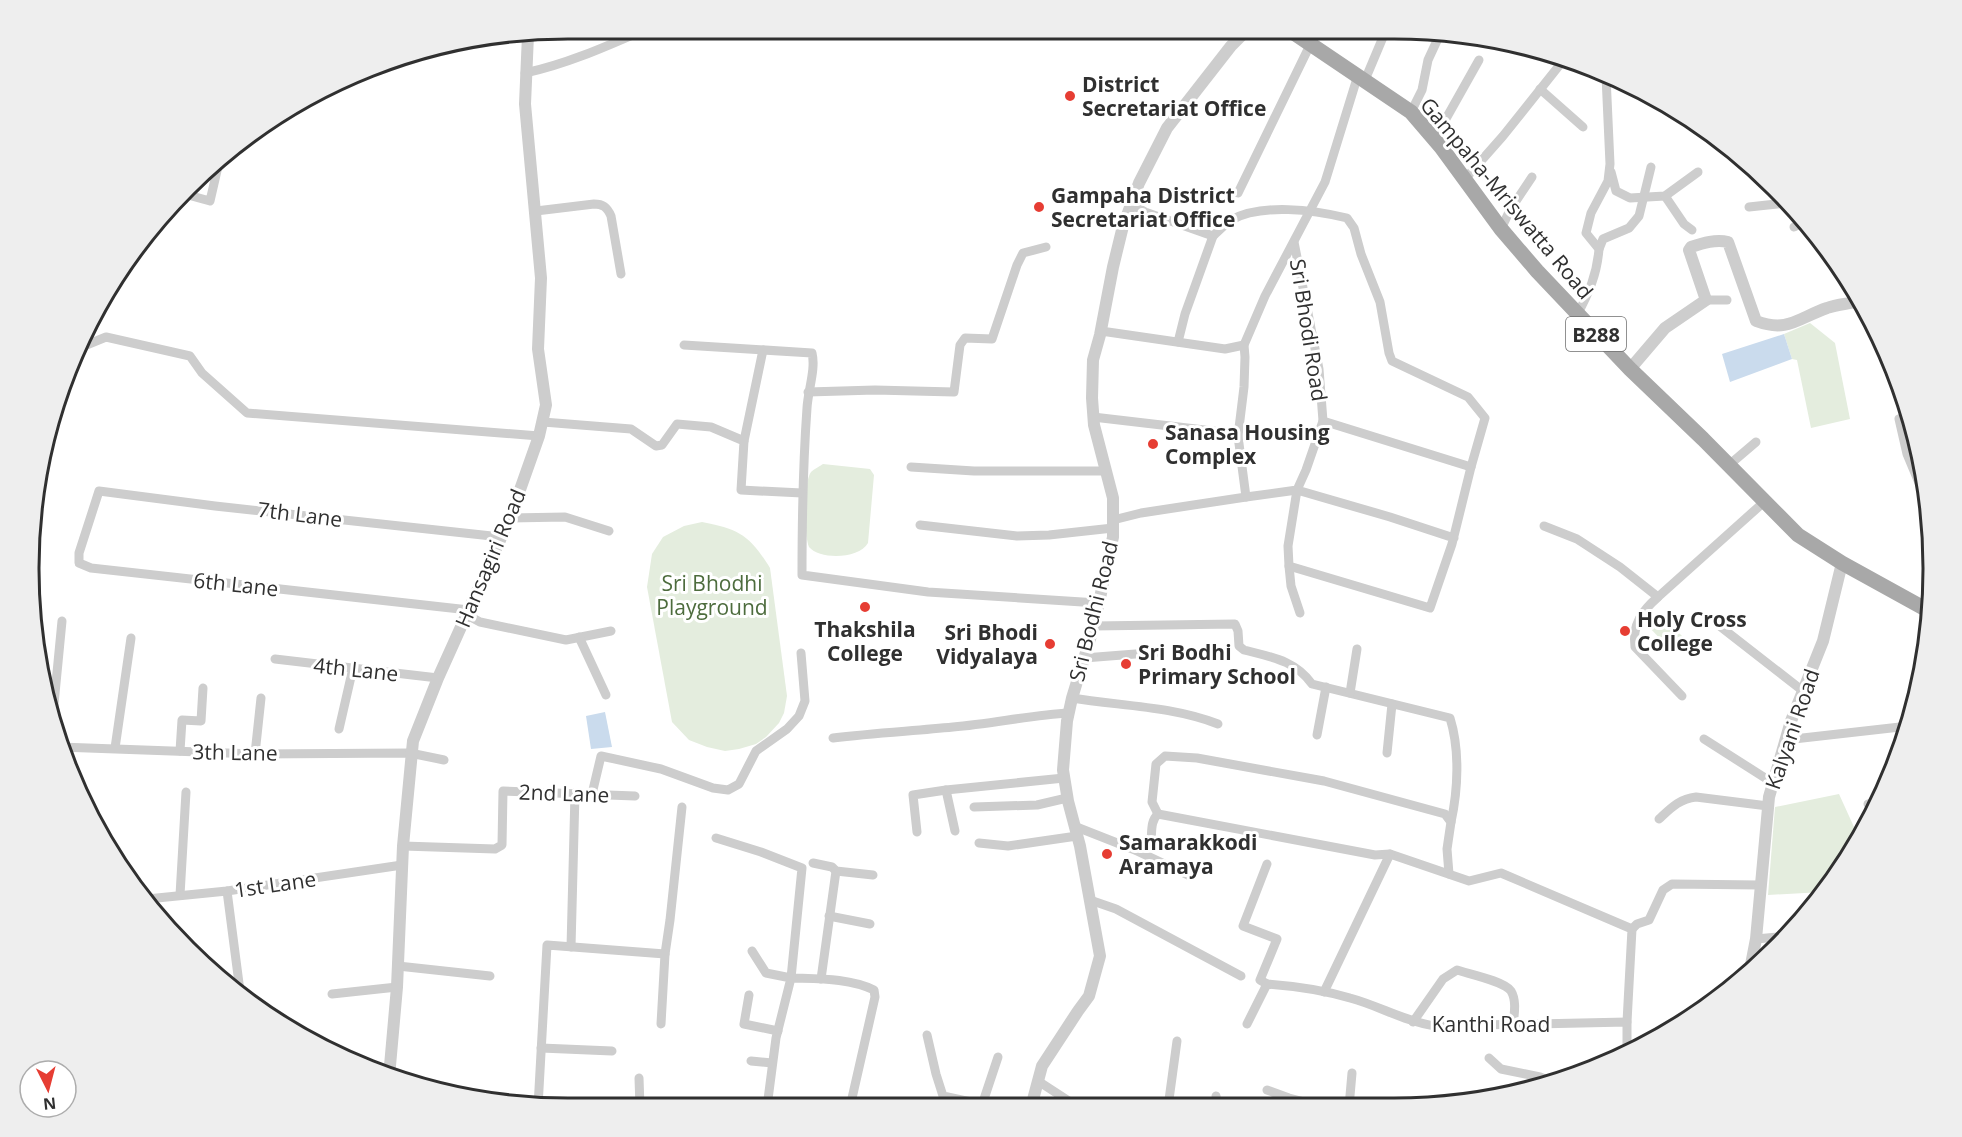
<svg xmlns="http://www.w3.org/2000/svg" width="1962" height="1137" font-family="'Open Sans',sans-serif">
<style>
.green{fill:#e4edde}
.water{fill:#cadbed}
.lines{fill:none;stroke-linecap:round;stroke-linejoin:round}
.minor{stroke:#cdcdcd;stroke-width:9}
.tertiary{stroke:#cdcdcd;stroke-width:12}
.primary{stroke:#a8a8a8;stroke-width:15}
.poi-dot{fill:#e63d33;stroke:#fff;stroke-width:2}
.labels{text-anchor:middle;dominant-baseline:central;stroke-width:6;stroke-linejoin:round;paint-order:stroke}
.shield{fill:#fff;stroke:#6e6e6e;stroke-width:1.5}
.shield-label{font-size:20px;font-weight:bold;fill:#303030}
.poi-label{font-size:21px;font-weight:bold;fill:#303030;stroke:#fff;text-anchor:start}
.street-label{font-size:21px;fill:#303030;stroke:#fff}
.park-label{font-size:21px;fill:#4d6c3d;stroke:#fff}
.rim{fill:none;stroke:#303030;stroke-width:3}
</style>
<rect width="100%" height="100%" fill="#fff"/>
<g class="green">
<polygon points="1810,323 1835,343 1850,419 1811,428 1797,360 1792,359 1784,334"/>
<path d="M 823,464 L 870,469 L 874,475 L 868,543 C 859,559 820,560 809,547 C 804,535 803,483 811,472 C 814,469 820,466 823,464 Z"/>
<path d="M 702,522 C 740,529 750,536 770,568 L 787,696 L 784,713 L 779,723 L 766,737 L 756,744 L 739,749 L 725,751 L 707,747 L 689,740 L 672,722 L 647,587 L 652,554 L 663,537 L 684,526 Z"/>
<polygon points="1659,613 1687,641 1674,653 1646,624"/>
<polygon points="1839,794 1859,838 1843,868 1823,892 1768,895 1775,807"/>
</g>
<g class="water">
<polygon points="1784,334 1792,359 1730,382 1722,354"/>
<polygon points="605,712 612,747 591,749 586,716"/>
</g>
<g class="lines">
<g class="minor">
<path d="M 525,73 C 567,64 607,46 646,29"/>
<polyline points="1365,80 1386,30"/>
<polyline points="1540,89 1583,127"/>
<polyline points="1411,112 1422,90 1428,60 1441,32"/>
<polyline points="1434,140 1479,60"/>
<polyline points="1611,172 1616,191 1630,198 1665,196 1698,172"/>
<polyline points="1465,179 1503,136 1566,57"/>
<polyline points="1238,193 1310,45"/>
<polyline points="188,195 210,201 219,162"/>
<polyline points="1665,196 1684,224 1692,230"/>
<polyline points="1786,203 1790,209 1796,212"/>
<polyline points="1131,204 1145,212 1213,236 1185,314 1178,342"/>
<polyline points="1749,207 1786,203 1786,199"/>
<path d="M 536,211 L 594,204 C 603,204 607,207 611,216 L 621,274"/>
<polyline points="1794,227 1804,222"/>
<polyline points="1501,229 1510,210 1532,177"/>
<path d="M 1213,236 C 1219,231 1225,224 1231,220 C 1262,203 1314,210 1347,218 L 1354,228 L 1361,254 L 1380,302 L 1389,353 L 1392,361 L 1468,397 L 1485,418 L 1471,467 L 1323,421 L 1319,369 L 1294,242"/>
<polyline points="1599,249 1603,239 1629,228 1639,216 1651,167"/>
<polyline points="1706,300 1727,300"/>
<path d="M 1577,315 C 1589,293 1597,274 1599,249 L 1586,233 L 1591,213 L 1608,181 L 1610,164 L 1606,76"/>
<polyline points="1101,331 1225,349 1244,345"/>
<path d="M 684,345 L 812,353 C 816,369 808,390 807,408 C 803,464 802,519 802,575 L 928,592 L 1098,603"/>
<polyline points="84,346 106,337 190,356 202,373 247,413 539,436"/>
<polyline points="808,392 875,390 954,392 960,345 965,338 992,339 1017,265 1023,253 1046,247"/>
<polyline points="1909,415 1899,419 1907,454 1927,502"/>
<polyline points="1093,417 1213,431 1238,436"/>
<polyline points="543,422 631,429 656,446 662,445 677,424 711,427 744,441 741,490 802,493"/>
<polyline points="744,441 763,350"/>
<polyline points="1729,465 1756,442"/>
<polyline points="911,467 974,471 1106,471"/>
<polyline points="1246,497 1297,490 1306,470 1323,421"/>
<polyline points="510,518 565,517 609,531"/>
<polyline points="1113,520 1141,513 1246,497 1238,436 1244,387 1245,357 1244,345 1265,296 1325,182 1358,75"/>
<polyline points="920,525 1017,536 1049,535 1113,528"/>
<path d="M 1544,526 L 1577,539 L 1620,567 L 1658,597 C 1642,611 1632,624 1635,647 L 1682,696"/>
<polyline points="1454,538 1390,517 1297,490 1288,546 1289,566 1430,608 1452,544 1471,467"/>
<polyline points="1289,566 1291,586 1300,613"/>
<polyline points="1658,597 1764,502"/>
<polyline points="469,610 91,568 79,563 79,553 99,491 215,506 501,537"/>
<polyline points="467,615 480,622 566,640 611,631"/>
<polyline points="1717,624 1803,691"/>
<path d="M 1094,626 L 1235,624 L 1238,631 L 1239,646 L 1244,650 C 1271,657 1295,660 1312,684 L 1450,718 C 1460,750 1458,790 1451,822"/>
<polyline points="579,637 606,695"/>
<polyline points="1084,658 1161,652"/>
<polyline points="275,659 438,678"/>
<polyline points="1350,693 1357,649"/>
<path d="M 1072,698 C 1121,706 1171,706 1218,724"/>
<polyline points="53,714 62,621"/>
<polyline points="339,729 353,668"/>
<polyline points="1317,735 1326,687"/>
<path d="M 833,738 C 873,733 913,731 953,727 C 992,724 1030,715 1069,713"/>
<polyline points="1704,739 1773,783"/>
<polyline points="1785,740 1900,727"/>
<polyline points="60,747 255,754 410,753 444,760"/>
<polyline points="115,748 131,638"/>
<polyline points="180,751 182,720 201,721 203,688"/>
<polyline points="1387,753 1392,704"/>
<polyline points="255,754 261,698"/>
<polyline points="946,790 955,831"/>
<polyline points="592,794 601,756 661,769 713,788 728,790 739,784 756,751 787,729 799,716 805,701 801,653"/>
<polyline points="1868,804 1878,801"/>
<polyline points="974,807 1037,805 1067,798"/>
<polyline points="1158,814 1152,802 1156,764 1165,756 1197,758 1324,781 1445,814 1451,822 1447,849 1449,874"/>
<path d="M 1659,819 C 1671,808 1679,799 1696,797 L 1768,806"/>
<path d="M 1074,826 L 1135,850 L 1149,849 C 1154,838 1148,823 1158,814 L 1375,855 L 1390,854 L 1469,881 L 1501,873 L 1632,929 L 1627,1022"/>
<polyline points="917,832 913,795 946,790 1064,778"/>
<path d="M 716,838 L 761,852 L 802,868 L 791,978 C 818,979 849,978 874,990 L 875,997 L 850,1107"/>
<polyline points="979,843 1008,846 1077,836"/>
<polyline points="403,846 495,849 502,845 503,791 635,796"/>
<polyline points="1137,851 1190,876"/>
<polyline points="813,863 832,867 836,871 873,875"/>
<polyline points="227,891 240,991"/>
<polyline points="180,895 186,792"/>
<polyline points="147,899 227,891 402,865"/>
<polyline points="1090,900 1116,909 1241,976"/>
<polyline points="829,916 870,924"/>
<polyline points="1632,929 1637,924 1649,920 1663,890 1672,884 1760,885"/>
<polyline points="1756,939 1787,936"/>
<polyline points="571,947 575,793"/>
<polyline points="752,951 766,973 791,978 776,1038 767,1107"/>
<polyline points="665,954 670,920 682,807"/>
<polyline points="398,966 490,976"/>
<polyline points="821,979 836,871"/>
<polyline points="1267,984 1260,980 1277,939 1243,926 1267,864"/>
<polyline points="1324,992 1390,854"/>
<polyline points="332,994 397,987"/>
<polyline points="749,995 744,1024 778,1031"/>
<path d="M 1413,1022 L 1443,979 L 1457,970 C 1469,974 1504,981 1511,991 C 1517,1001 1514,1015 1513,1026"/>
<path d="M 1247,1024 L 1267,984 C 1295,986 1323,990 1350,998 C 1380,1006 1403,1021 1435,1026 L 1627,1022 L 1627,1053"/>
<polyline points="927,1035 936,1074 943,1096 994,1107"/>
<polyline points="541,1048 612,1051"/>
<polyline points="1489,1058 1501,1069 1540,1077 1545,1079 1546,1084"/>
<polyline points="751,1061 772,1063"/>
<polyline points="639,1078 640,1107"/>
<polyline points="1038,1081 1078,1107"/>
<polyline points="1267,1090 1289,1098 1324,1107"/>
<polyline points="1216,1096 1218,1107"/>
<polyline points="1428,1101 1429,1107"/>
<polyline points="982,1105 998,1057"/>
<polyline points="538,1107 547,945 665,954 661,1024"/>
<polyline points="1168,1107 1177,1041"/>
<polyline points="1349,1107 1352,1073"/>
</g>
<g class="tertiary">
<path d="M 1630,369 L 1665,328 L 1706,300 L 1689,250 L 1691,247 C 1703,243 1716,239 1728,242 L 1756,321 C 1788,333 1798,318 1827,308 C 1837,304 1849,304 1860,301"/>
<polyline points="1750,970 1756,939 1769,797 1791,721 1823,641 1842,563"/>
<polyline points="389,1077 397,987 403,846 413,741 438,678 510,518 539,436 546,405 538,349 541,278 525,104 528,35"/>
<polyline points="1031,1107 1042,1066 1078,1011 1089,996 1100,956 1080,846 1068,801 1063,770 1067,721 1072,698 1094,626 1113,537 1113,498 1094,425 1092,398 1093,360 1100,335 1113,267 1123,226 1139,183 1167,128 1231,46 1248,29"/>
</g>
<polyline class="primary" points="1288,29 1411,112 1441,147 1501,229 1537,271 1630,369 1703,439 1798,535 1842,563 1929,611"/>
</g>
<g class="poi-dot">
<circle cx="1070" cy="96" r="6"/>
<circle cx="1039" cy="207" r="6"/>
<circle cx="1153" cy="444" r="6"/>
<circle cx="865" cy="607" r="6"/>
<circle cx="1625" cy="631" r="6"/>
<circle cx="1050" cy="644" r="6"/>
<circle cx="1126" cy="664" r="6"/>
<circle cx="1107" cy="854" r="6"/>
</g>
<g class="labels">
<rect class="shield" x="1566" y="317" width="60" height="34" rx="4.5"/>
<g class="shield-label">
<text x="1596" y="334">B288</text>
</g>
<g class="poi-label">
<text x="1082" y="84">District<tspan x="1082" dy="24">Secretariat Office</tspan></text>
<text x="1051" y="195">Gampaha District<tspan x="1051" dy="24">Secretariat Office</tspan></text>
<text x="1165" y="432">Sanasa Housing<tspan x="1165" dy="24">Complex</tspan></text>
<text x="1637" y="619">Holy Cross<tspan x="1637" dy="24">College</tspan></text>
<text x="865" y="629" text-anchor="middle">Thakshila<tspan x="865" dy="24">College</tspan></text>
<text x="1038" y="632" text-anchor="end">Sri Bhodi<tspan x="1038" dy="24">Vidyalaya</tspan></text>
<text x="1138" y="652">Sri Bodhi<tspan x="1138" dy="24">Primary School</tspan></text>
<text x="1119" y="842">Samarakkodi<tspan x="1119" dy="24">Aramaya</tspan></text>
</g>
<g class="street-label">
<text transform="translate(1507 198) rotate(50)">Gampaha-Mriswatta Road</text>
<text transform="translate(1309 330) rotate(81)">Sri Bhodi Road</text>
<text transform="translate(300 514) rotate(7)">7th Lane</text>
<text transform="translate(490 558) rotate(-67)">Hansagiri Road</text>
<text transform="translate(236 584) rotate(6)">6th Lane</text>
<text transform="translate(1093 611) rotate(-76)">Sri Bodhi Road</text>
<text transform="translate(356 669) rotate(6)">4th Lane</text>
<text transform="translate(1792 729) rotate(-71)">Kalyani Road</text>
<text transform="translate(235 752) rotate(1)">3th Lane</text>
<text transform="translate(564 793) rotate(2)">2nd Lane</text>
<text transform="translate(275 884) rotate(-8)">1st Lane</text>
<text x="1491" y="1024">Kanthi Road</text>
</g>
<g class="park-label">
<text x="712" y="583">Sri Bhodhi<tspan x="712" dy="24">Playground</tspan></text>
</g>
</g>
<path d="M0 0H1962V1137H0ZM568 39H1394A529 529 0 0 1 1923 568V569A529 529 0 0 1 1394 1098H568A529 529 0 0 1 39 569V568A529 529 0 0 1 568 39Z" fill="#eee" fill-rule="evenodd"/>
<path class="rim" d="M568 39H1394A529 529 0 0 1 1923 568V569A529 529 0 0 1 1394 1098H568A529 529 0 0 1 39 569V568A529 529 0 0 1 568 39Z"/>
<g transform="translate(48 1089) rotate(174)"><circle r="28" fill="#ffffff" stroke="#acacac" stroke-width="1.5"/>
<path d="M0-4.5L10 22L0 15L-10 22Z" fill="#e63d33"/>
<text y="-9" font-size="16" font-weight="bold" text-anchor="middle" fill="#303030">N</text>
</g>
</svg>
